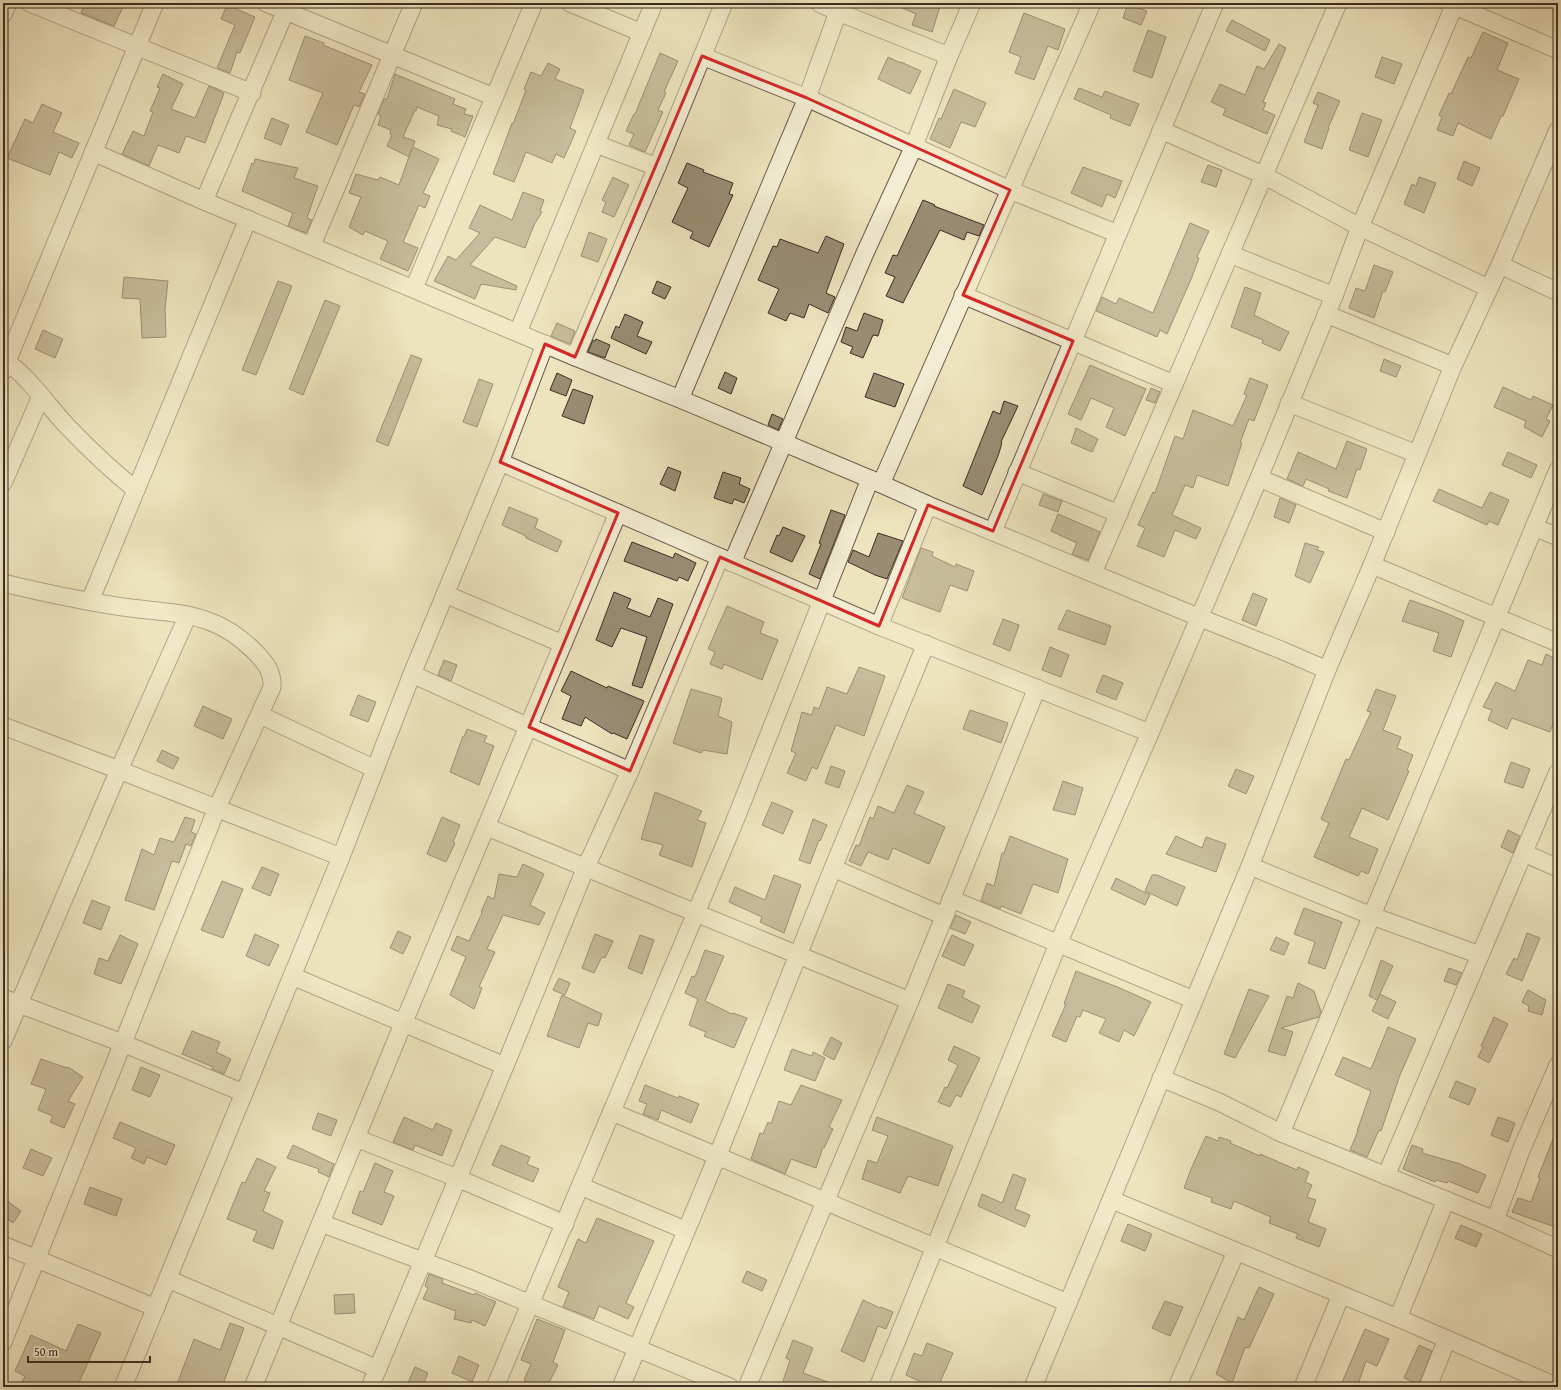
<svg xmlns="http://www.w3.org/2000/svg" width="1561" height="1390" font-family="'Gentium Book Plus',serif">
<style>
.building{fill:#998c73;stroke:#3d2d24}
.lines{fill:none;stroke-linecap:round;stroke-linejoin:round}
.street-casing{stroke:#695a4a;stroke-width:19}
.street{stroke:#f3edd3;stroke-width:17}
.marked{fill:none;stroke:#d62828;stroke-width:3;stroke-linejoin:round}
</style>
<rect width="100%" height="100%" fill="#ede3bc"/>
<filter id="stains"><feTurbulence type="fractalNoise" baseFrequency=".005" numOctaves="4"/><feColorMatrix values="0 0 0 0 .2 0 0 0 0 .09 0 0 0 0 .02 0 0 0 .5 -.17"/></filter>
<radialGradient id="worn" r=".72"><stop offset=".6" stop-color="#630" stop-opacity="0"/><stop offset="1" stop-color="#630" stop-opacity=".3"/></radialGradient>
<g class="building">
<polygon points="85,3 125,3 114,26 81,13"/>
<polygon points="891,3 941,3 932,32 912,25 916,14"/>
<polygon points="1128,4 1147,11 1141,25 1123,18"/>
<polygon points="227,5 255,17 240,53 237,52 230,73 217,68 235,25 221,19"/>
<polygon points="1024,13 1065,29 1058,50 1048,46 1034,80 1015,73 1021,57 1009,52"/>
<polygon points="1232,20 1270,40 1265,51 1226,31"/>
<polygon points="1148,30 1166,37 1152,78 1133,71"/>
<polygon points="1483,32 1508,43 1497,70 1519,79 1503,116 1501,116 1491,139 1458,123 1453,136 1437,130 1442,117 1439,115 1449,93 1451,94 1468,57 1471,58"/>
<polygon points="305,36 324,43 323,45 372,65 359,92 365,94 359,107 354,105 337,145 306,132 323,93 289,80"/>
<polygon points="1279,44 1286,48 1263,102 1266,103 1263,110 1275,115 1267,134 1223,115 1226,109 1211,102 1220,84 1245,95 1257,66 1264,69"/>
<polygon points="660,53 678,61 664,92 666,93 658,110 663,112 645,152 629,145 634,134 626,131 634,114 635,114"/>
<polygon points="888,57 901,63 901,62 921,71 910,94 878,79"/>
<polygon points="1382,57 1402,64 1394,84 1375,77"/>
<polygon points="548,63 560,69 555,79 584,90 570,128 576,131 564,158 556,154 552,163 526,152 514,182 493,174 512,123 513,124 526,90 524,89 531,72 541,76"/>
<polygon points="163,74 183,84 171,109 195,118 209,86 224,93 205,143 186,136 179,153 158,145 149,166 122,154 133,131 144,136 153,112 150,111 160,88 157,87"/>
<polygon points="395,74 455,99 453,104 466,109 464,114 473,116 465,137 451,131 452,129 437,125 439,116 417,107 416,111 415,110 403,137 415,141 413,147 439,159 423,193 430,196 425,208 419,205 403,242 418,248 408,271 380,259 388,241 365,231 363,235 349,227 361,197 349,193 356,174 378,180 380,177 399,185 412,148 409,157 387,146 392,135 390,134 391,130 378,125 381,116 378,114 384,99 387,99"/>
<polygon points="1079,88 1102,97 1105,91 1139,104 1130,126 1110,118 1111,115 1074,99"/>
<polygon points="954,89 986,103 975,127 961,122 950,148 930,139 939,118 941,119"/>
<polygon points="1318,92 1340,101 1328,128 1329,128 1322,149 1304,142 1318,105 1313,103"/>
<polygon points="42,104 62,113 53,132 79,143 72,158 59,152 50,175 7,158 25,119 33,123"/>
<polygon points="1362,113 1382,120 1368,157 1349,150"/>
<polygon points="272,118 289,125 281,145 264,138"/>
<polygon points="255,159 298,168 294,178 318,186 307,218 312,220 306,233 288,226 293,213 242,191 252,163 254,164"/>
<polygon points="1464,161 1480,168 1472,186 1457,179"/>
<polygon points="687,163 704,170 703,172 733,183 729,194 733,195 709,247 690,238 693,232 672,222 688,188 678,183"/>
<polygon points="1208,165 1222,170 1216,187 1201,182"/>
<polygon points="1083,167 1122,181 1115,198 1107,194 1102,207 1071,193"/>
<polygon points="613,177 629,185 614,217 602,212 606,202 602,200"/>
<polygon points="1419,177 1436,183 1424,213 1404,204 1412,184 1416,186"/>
<polygon points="523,192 544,200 540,211 542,212 534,225 525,248 495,237 470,265 517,286 516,290 481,284 475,299 434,281 448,256 456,260 480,233 469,228 480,205 512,220"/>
<polygon points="923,200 935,205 934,206 984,225 979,236 967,232 964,240 940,230 903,303 886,296 895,277 885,273 893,255 897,256"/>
<polygon points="1190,223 1209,231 1197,257 1199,258 1192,277 1167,334 1160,330 1157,337 1096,311 1102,297 1116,304 1119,298 1153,313"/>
<polygon points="589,232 607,239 598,262 581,256"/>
<polygon points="826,236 844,244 826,293 835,297 828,313 809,304 804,318 790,313 786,321 768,313 779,289 758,280 773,246 777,247 780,239 818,253"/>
<polygon points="1374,265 1393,272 1385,292 1383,291 1374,318 1349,308 1356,288 1365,291"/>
<polygon points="124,277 168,281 165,309 166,337 142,338 140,299 122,298"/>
<polygon points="278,281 292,286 256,375 242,370"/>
<polygon points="657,281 671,287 665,299 652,293"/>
<polygon points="1245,287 1261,293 1254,315 1289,332 1280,351 1262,343 1263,340 1231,327"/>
<polygon points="325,300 340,306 303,395 289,389"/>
<polygon points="864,313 883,320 878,336 873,335 863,358 850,353 853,347 841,342 846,327 857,331"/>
<polygon points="625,314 643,322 637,336 652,342 646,354 611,338 616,326 619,328"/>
<polygon points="557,323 575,331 570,344 551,336"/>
<polygon points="43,330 63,339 55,358 35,349"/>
<polygon points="596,339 610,345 605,358 588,352 593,340 595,341"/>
<polygon points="411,355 422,359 388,446 376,441"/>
<polygon points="1384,359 1401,366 1396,377 1380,371"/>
<polygon points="1090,365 1146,389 1125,436 1106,427 1114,408 1091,398 1081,420 1068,414"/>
<polygon points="725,372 737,378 731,394 718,388"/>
<polygon points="557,373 572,380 566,396 550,390"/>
<polygon points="874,373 904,384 895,407 865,397"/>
<polygon points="1250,378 1268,385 1254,421 1249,419 1240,443 1242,443 1228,486 1197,475 1193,488 1185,485 1172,515 1201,528 1196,539 1175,530 1164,557 1137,546 1145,528 1138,525 1153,492 1155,493 1175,436 1183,439 1193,410 1233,426 1247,395 1244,394"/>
<polygon points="479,379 493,384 477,427 463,422"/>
<polygon points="1503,387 1531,400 1533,396 1553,405 1546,419 1550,421 1542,437 1524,427 1526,421 1494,407"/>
<polygon points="1151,388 1160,392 1155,403 1146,400"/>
<polygon points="573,389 593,396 584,424 562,416"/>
<polygon points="1004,401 1018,406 1001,442 1002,443 998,456 982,495 963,486 993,411 1000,414"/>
<polygon points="772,414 783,419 778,430 768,425"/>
<polygon points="1076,428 1098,439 1092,452 1071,443"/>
<polygon points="1347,441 1367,449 1360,470 1357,469 1347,498 1328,491 1329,489 1306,479 1303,486 1287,479 1298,452 1336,469"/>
<polygon points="1508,452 1537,465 1531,478 1502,465"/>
<polygon points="668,467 681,472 675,491 660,484"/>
<polygon points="723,472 741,478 739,484 750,489 744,503 734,499 732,504 714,498"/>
<polygon points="1439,489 1482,508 1490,492 1509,500 1498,525 1489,521 1487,525 1433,501"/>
<polygon points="1043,494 1062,501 1058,512 1039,505"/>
<polygon points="1280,498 1296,505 1289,523 1274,517"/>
<polygon points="509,507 538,519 535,528 562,541 557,552 526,538 526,536 502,525"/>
<polygon points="831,510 845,515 820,579 809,574 821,544 819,543"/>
<polygon points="1058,514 1100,532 1088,560 1072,554 1077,543 1051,531"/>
<polygon points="783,527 805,536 792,562 770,552 777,535 779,536"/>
<polygon points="878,533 903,541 887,579 875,575 848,562 853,550 869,557"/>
<polygon points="632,542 673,558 675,553 696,563 688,581 679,577 677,581 624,561"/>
<polygon points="1305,543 1319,547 1317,550 1324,552 1310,583 1295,576"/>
<polygon points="921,548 933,552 932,556 955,567 956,564 974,571 967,591 950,585 940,612 902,598"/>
<polygon points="614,592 631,599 627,608 650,617 658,598 673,604 642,688 632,685 647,637 621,628 612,647 596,640"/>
<polygon points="1253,593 1267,599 1256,626 1242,620"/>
<polygon points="1410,600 1441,611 1464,621 1451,657 1433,651 1439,633 1402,621"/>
<polygon points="727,606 764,622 760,633 778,640 762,680 724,664 722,669 710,664 715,652 708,649"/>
<polygon points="1067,610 1111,626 1105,645 1058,629"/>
<polygon points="1003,619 1019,625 1010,651 993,644"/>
<polygon points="1050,647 1069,655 1061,677 1042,670"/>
<polygon points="1546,654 1558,660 1558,711 1550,732 1512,718 1507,729 1488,720 1492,710 1483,707 1496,682 1515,691 1528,660 1542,665"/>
<polygon points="444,660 457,665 451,681 438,675"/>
<polygon points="859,667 885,676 864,736 836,725 817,769 812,767 806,781 787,773 796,753 791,751 802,712 812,715 814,707 819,709 827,687 847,694"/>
<polygon points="571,671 607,688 608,686 644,701 627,739 613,733 612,734 585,717 581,726 562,719 571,696 561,691"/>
<polygon points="1103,675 1123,683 1116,700 1096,692"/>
<polygon points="691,689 722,698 718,716 732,722 727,754 703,750 701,753 673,743"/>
<polygon points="1376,689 1396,696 1383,730 1401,737 1397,748 1413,755 1407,770 1409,771 1388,820 1362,808 1349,837 1378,849 1368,874 1361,871 1358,876 1314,857 1329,823 1321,819 1346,759 1349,760 1371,712 1367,711"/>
<polygon points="358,695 376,702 368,722 350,715"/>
<polygon points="203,706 232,719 223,739 194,726"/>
<polygon points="970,710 1008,723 1001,743 963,729"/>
<polygon points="467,729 487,736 484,742 494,746 479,785 450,772 463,736 464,737"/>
<polygon points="162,750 179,758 173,769 157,761"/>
<polygon points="1511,762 1530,769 1523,788 1504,782"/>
<polygon points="831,766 845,771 839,788 825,783"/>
<polygon points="1236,769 1254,776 1246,794 1228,786"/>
<polygon points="1063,781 1083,788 1075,815 1053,810"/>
<polygon points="907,785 924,792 914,813 945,827 929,864 893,848 888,860 868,852 861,866 849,861 856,845 859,846 870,817 873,819 878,806 894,813"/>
<polygon points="655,792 702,811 697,820 706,823 692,867 659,855 663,845 641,839"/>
<polygon points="772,802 793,811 783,834 762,825"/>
<polygon points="185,817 195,820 191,832 196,834 191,846 186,844 179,863 172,861 154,910 125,900 142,849 154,855 160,838 174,842"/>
<polygon points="442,817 460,825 453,842 455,843 446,862 427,854"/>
<polygon points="813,819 827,825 820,841 819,840 810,864 799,860"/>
<polygon points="1508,830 1520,836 1513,853 1501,847"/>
<polygon points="1010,836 1068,859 1058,893 1033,884 1021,914 1001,906 1000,909 981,901 987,883 994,886 1002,853 1004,853"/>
<polygon points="1176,836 1202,848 1206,837 1226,844 1216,872 1166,854"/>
<polygon points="523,864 544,874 530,905 545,913 539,925 503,915 487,949 495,952 479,987 482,988 474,1009 450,995 466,957 451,950 457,936 469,941 482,913 481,912 488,896 494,899 499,874 517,877"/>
<polygon points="262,867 279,874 270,896 252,888"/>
<polygon points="774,875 801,885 784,933 760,922 762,917 729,902 735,887 765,900"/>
<polygon points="1152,875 1157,875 1185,887 1177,906 1145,891"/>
<polygon points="1116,878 1150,895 1145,905 1111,889"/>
<polygon points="222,881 243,889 223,938 201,930"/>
<polygon points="92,900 110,907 101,930 83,923"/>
<polygon points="1304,908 1342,922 1325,969 1308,963 1315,942 1294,934"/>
<polygon points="956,915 971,922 965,934 950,928"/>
<polygon points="398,931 411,937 403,954 390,948"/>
<polygon points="1527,933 1540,938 1522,981 1506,974 1514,958 1517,960"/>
<polygon points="255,934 279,945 269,966 246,956"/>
<polygon points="595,934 613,941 605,958 602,957 594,973 582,968"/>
<polygon points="120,935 138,944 121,984 94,974 99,958 108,961"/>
<polygon points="640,935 654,940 642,974 628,968"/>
<polygon points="952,935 974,945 964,966 942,956"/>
<polygon points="1276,937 1289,943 1284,955 1270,950"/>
<polygon points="705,950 724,956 705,1001 732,1014 733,1013 747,1018 734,1048 704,1036 706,1032 689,1025 698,999 685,993 692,976 695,977"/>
<polygon points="1381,960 1393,966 1377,1000 1369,996"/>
<polygon points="1449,968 1462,973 1456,985 1444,981"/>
<polygon points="1076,971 1120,988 1151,1002 1134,1036 1124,1030 1119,1042 1099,1033 1106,1019 1083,1010 1080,1017 1077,1016 1066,1042 1052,1036 1066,1004 1064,1004"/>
<polygon points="559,978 570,983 565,995 553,990"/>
<polygon points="1298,983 1314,991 1321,1012 1319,1017 1281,1028 1293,1032 1285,1056 1268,1051 1287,996 1293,998"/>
<polygon points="948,984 965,991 962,997 980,1006 972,1023 938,1008"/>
<polygon points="1249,989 1269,996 1235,1058 1224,1054"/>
<polygon points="1528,990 1546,1000 1542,1015 1528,1011 1529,1006 1522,1002"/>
<polygon points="1380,994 1396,1002 1388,1019 1372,1011"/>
<polygon points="562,995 602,1014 598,1026 588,1023 579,1048 547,1036"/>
<polygon points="1494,1017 1508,1024 1489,1063 1478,1057 1483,1047 1481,1046"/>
<polygon points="1388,1027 1416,1039 1400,1075 1381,1131 1379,1130 1367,1157 1350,1150 1358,1131 1357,1131 1371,1091 1335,1075 1343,1057 1371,1069"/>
<polygon points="192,1031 220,1042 216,1052 231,1059 224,1074 212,1069 213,1067 182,1054"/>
<polygon points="831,1037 842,1043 834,1060 823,1054"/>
<polygon points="954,1046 980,1058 961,1097 956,1095 950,1107 938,1102 945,1087 947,1088 958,1065 948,1060"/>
<polygon points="792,1049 812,1056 813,1052 825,1058 815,1081 784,1070"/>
<polygon points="41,1059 67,1068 68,1067 83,1077 68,1101 75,1104 64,1128 50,1122 53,1116 38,1110 46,1089 31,1084"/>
<polygon points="141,1067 160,1075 150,1097 132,1090"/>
<polygon points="1456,1081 1476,1089 1469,1105 1449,1097"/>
<polygon points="645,1085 678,1098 679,1096 699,1104 691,1123 661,1110 658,1120 643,1114 647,1104 639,1101"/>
<polygon points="801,1085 842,1100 829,1127 833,1129 824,1148 823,1147 816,1168 791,1159 785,1174 751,1159 760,1133 763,1134 768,1122 771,1124 779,1101 791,1105"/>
<polygon points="318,1113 337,1120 331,1136 312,1129"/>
<polygon points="404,1117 433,1130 436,1123 452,1130 442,1156 415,1145 413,1150 393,1142"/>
<polygon points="877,1117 953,1146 938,1186 908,1176 900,1193 862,1179 868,1160 877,1163 888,1136 872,1130"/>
<polygon points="1498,1117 1515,1123 1508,1142 1491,1135"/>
<polygon points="120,1122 175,1145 166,1165 147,1157 144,1164 131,1158 136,1148 113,1138"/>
<polygon points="1557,1129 1558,1129 1558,1228 1512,1212 1518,1198 1531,1202 1540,1178 1538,1177"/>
<polygon points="1206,1136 1218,1141 1219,1137 1231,1141 1230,1143 1260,1156 1260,1154 1297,1170 1298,1167 1309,1172 1305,1182 1312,1185 1307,1197 1316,1200 1308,1222 1326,1229 1319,1247 1296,1238 1298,1234 1269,1223 1271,1217 1234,1201 1231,1209 1211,1202 1212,1198 1184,1188 1191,1169"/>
<polygon points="293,1145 334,1164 329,1177 318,1172 319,1169 287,1158"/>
<polygon points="501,1145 530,1157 527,1164 539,1169 533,1182 492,1165"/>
<polygon points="1412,1145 1423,1149 1422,1153 1460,1164 1486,1175 1478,1193 1448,1181 1447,1183 1436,1180 1435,1182 1403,1169"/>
<polygon points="31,1149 52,1158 43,1176 23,1168"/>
<polygon points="257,1158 276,1167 264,1191 270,1193 263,1211 283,1221 273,1249 253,1241 257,1231 227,1219 242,1182 245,1183"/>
<polygon points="375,1163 393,1171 384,1192 394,1196 382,1225 352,1213 360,1191 363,1192"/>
<polygon points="1013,1174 1026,1179 1015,1209 1030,1215 1025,1227 978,1206 982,1194 1002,1203"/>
<polygon points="90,1187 122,1199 116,1216 84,1204"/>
<polygon points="3,1198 21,1211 13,1223 3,1216"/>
<polygon points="597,1218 654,1241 626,1303 634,1307 628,1319 599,1306 594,1319 563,1307 569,1292 558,1287 578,1239 586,1243"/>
<polygon points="1128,1224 1152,1234 1145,1251 1121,1241"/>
<polygon points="1461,1225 1482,1234 1476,1247 1455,1238"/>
<polygon points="747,1271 767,1280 762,1291 742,1282"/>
<polygon points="429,1274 443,1279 442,1283 474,1295 475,1293 496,1302 485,1326 472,1320 471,1323 454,1319 456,1311 423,1299 428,1288 425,1286"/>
<polygon points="1259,1287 1274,1294 1249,1348 1245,1347 1232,1383 1216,1374 1238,1317 1244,1320"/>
<polygon points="354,1294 355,1313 335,1314 334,1295"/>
<polygon points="863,1300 880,1308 881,1307 893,1312 886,1329 878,1326 864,1362 841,1351"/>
<polygon points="1165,1301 1183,1307 1170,1336 1152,1328"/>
<polygon points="537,1319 565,1330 553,1362 558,1365 547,1387 540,1387 524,1380 531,1364 521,1360"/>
<polygon points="230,1323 244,1328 222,1387 176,1387 194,1339 220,1350"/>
<polygon points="78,1324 101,1333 77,1387 20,1387 25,1376 15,1371 31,1335 66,1351"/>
<polygon points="1365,1329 1389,1339 1377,1366 1366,1361 1357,1387 1340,1387"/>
<polygon points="793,1340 813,1348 803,1373 836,1385 836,1387 781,1387 790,1360 786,1358"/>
<polygon points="927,1343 953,1353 938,1387 932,1387 906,1375 914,1353 922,1356"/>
<polygon points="1419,1345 1432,1351 1419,1384 1404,1378"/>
<polygon points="459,1356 479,1365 472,1382 452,1373"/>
<polygon points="415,1367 428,1373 422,1387 406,1387"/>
</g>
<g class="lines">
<g class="street-casing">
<g id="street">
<polyline points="30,3 252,93"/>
<polyline points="266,3 494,97"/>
<polyline points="570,3 642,33"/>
<polyline points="819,3 838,12 949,56"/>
<polyline points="1448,3 1558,50"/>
<polyline points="3,14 8,3"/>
<polyline points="702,56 807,98 1010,190 1118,234"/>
<polyline points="1161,130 1263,175 1360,227 1488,288"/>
<polyline points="596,144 657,167"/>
<polyline points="93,152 204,201 575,357 680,399 870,479 928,505 1198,617 1281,650 1327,670"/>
<polyline points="204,201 289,3"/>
<polyline points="312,245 414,3"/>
<polyline points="1230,254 1334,296"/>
<polyline points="1500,265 1558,292"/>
<polyline points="414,288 534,3"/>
<polyline points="963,295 1174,384"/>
<polyline points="1326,314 1453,366"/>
<polyline points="518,332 654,3"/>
<polyline points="575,357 657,167 724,3"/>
<path d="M 3,360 C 24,371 50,408 67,426 C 89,449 111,470 136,490"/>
<polyline points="3,371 155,3"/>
<polyline points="680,399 807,98 838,12 840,3"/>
<polyline points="1289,403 1417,454"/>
<polyline points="500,462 879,626 1150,733"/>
<polyline points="1017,472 1119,514"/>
<polyline points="1259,478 1386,532"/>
<polyline points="3,483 41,396"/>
<polyline points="881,484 1092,3"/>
<polyline points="1534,527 1558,537"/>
<polyline points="993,531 1215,3"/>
<polyline points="732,563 865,253 914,146 949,56 972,3"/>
<polyline points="1372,565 1558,643"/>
<polyline points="1093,573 1338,3"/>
<path d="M 3,583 C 40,592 78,600 116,606 C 173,615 213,608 256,653 C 266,663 273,673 272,687 L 217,808 L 3,1342"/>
<polyline points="445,594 563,644"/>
<polyline points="90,601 248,219"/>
<polyline points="879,626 928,505"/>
<polyline points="412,674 529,727 630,771"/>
<polyline points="260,715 375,769"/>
<polyline points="3,726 119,770 341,857"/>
<polyline points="487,827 910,1001"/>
<polyline points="1524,853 1558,868"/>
<polyline points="1250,866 1372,916 1480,955"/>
<polyline points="833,868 944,916"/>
<polyline points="951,899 1194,1000"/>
<polyline points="292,976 505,1066"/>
<polyline points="3,998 122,1043 244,1093"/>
<polyline points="3,1041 119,770 188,615"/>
<polyline points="1161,1078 1219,1102 1281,1133 1495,1220 1558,1249"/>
<polyline points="612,1112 1068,1303"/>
<polyline points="1281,1133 1558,470"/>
<polyline points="356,1138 457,1178 565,1224"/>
<polyline points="1386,1176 1558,772"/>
<polyline points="580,1186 685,1230"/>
<polyline points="1112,1200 1398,1318 1558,1387"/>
<polyline points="1495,1220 1522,1148 1558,1065"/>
<polyline points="321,1223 473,1280 730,1387"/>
<polyline points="3,1245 156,1308"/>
<polyline points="168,1279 378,1369"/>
<polyline points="1398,1318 1446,1200"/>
<polyline points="123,1387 341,857 412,674 500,462 545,344"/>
<polyline points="253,1387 403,1024 618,513"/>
<polyline points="370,1387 505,1066 586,867 630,771 720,557"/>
<polyline points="495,1387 734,823 870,479"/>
<polyline points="621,1387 717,1157 833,868 926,644"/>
<polyline points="747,1387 910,1001 1037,688"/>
<polyline points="878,1387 1058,944 1150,733 1259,478 1334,296 1360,227 1454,6"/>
<polyline points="1033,1387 1250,866 1327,670 1372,565 1453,366 1500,265 1558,130"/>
<polyline points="1177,1387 1236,1252"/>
<polyline points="1303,1387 1341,1295"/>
<polyline points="1428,1387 1447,1339"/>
</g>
</g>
<use href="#street" class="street"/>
</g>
<path d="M0 0H1561V1390H0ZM 702,56 L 807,98 L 1010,190 L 963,295 L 1073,341 L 993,531 L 928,505 L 879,626 L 720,557 L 630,771 L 529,727 L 618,513 L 500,462 L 545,344 L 575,357 Z" fill="#ede3bc" fill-opacity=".55" fill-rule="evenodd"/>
<path class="marked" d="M 702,56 L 807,98 L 1010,190 L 963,295 L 1073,341 L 993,531 L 928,505 L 879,626 L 720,557 L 630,771 L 529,727 L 618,513 L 500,462 L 545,344 L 575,357 Z"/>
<rect width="1561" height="1390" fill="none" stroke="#ede3bc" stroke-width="16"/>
<rect x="4" y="4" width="1553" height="1382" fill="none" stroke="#3d2d24" stroke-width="2"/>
<rect x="8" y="8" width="1545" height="1374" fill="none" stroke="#3d2d24"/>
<path d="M28 1356v6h122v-6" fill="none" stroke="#3d2d24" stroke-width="2"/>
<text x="34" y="1356" font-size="12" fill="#3d2d24" stroke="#f3edd3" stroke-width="3" paint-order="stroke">50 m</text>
<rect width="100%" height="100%" filter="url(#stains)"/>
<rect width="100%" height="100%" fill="url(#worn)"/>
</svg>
